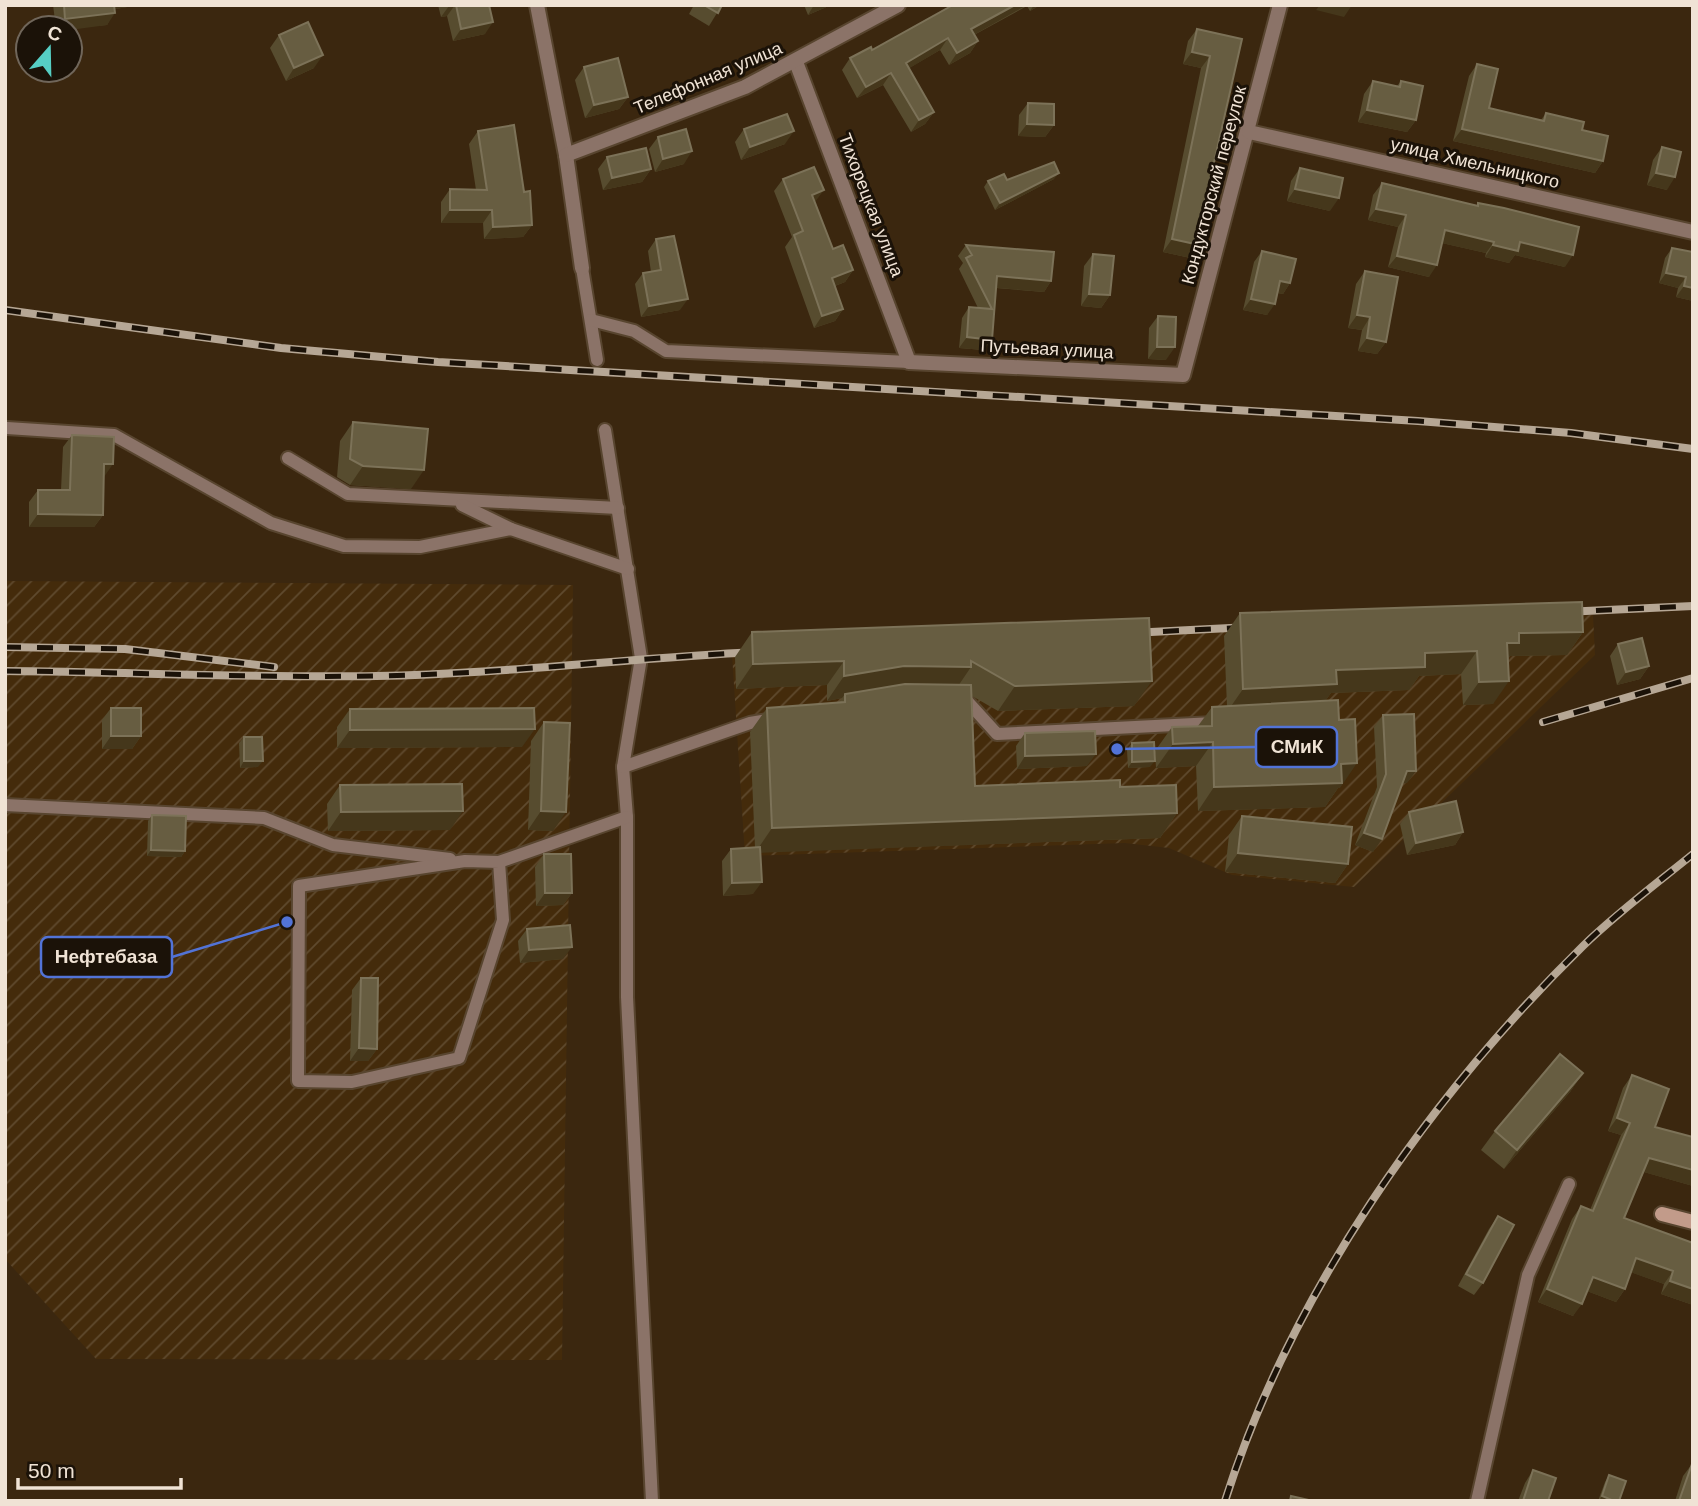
<svg xmlns="http://www.w3.org/2000/svg" width="1698" height="1506" font-family="Arial,sans-serif">
<style>
.industrial{fill:url(#industrial-furrows)}
.lines{fill:none;stroke-linecap:round;stroke-linejoin:round}
.lane-casing{stroke:#58452f;stroke-width:16}
.street-casing{stroke:#58452f;stroke-width:18}
.secondary-casing{stroke:#58452f;stroke-width:18}
.lane{stroke:#8b7368;stroke-width:12}
.street{stroke:#8b7368;stroke-width:14}
.secondary{stroke:#c29b8a;stroke-width:14}
.rail-casing{stroke:#b6a795;stroke-width:8}
.rail{stroke:#1b1208;stroke-width:5;stroke-dasharray:16;stroke-linecap:butt}
.wall{fill:#574c2f}
.shaded-wall{fill:#45371b}
.building{fill:#675d41;stroke:#7c7258;stroke-width:2}
.labels{text-anchor:middle;dominant-baseline:central;stroke-width:6;stroke-linejoin:round;paint-order:stroke}
.street-label{font-size:18px;fill:#f0e3d5;stroke:#1b1208}
.leader{fill:none;stroke:#5273d7;stroke-width:2.5}
.callout-dot{fill:#5273d7;stroke:#1b1208;stroke-width:2.5}
.callout{fill:#1b1208;stroke:#5273d7;stroke-width:2.5}
.callout-label{font-size:19px;text-anchor:middle;font-weight:bold;fill:#f0e3d5}
</style>
<defs>
<pattern id="industrial-furrows" width="10" height="10" patternUnits="userSpaceOnUse" patternTransform="scale(1.75)"><rect width="10" height="10" fill="#442b0b"/><path d="M-1 1l2-2M0 10L10 0M9 11l2-2" fill="none" stroke="#5f4a2e"/></pattern>
</defs>
<rect width="100%" height="100%" fill="#3b270f"/>
<g class="industrial">
<polygon points="5,581 573,585 562,1360 96,1359 5,1259"/>
<polygon points="1593,615 1595,655 1354,887 1232,875 1169,848 1125,843 745,856 732,654"/>
</g>
<g class="lines">
<g class="lane-casing">
<g id="lane">
<polyline points="582,268 597,360"/>
<polyline points="591,320 634,331 666,351 909,362"/>
<polyline points="7,428 114,435 271,523 344,546 420,547 511,529"/>
<polyline points="605,430 641,658 623,767 627,817 627,997 652,1501"/>
<polyline points="288,458 348,494 618,508"/>
<polyline points="462,505 511,529 628,569"/>
<polyline points="961,700 967,701 997,734 1214,723"/>
<polyline points="623,767 750,723 773,719"/>
<polyline points="5,805 264,818 333,845 450,859"/>
<polyline points="499,862 503,920 459,1058 352,1082 298,1081 299,886 465,861 499,862 627,817"/>
<polyline points="1477,1501 1528,1275 1569,1184"/>
</g>
</g>
<g class="street-casing">
<g id="street">
<polyline points="537,5 566,155 582,268"/>
<polyline points="796,62 909,362 1183,375 1280,5"/>
<polyline points="1249,132 1693,232"/>
<polyline points="566,155 745,87 898,5"/>
</g>
</g>
<g class="secondary-casing">
<polyline id="secondary" points="1662,1214 1693,1222"/>
</g>
<use href="#lane" class="lane"/>
<use href="#street" class="street"/>
<use href="#secondary" class="secondary"/>
<g class="rail-casing">
<g id="rail">
<polyline points="5,310 281,348 438,362 1418,421 1571,433 1693,449"/>
<polyline points="1564,612 1693,606"/>
<polyline points="1131,633 1250,627"/>
<polyline points="5,647 125,649 274,667"/>
<path d="M 5,671 C 129,672 253,678 376,676 C 503,674 630,658 757,652"/>
<polyline points="1543,722 1693,678"/>
<path d="M 1225,1501 C 1290,1295 1430,1096 1583,946 C 1617,913 1656,884 1693,854"/>
</g>
</g>
<use href="#rail" class="rail"/>
</g>
<g class="wall">
<polygon points="53,5 139,5 115,9 107,25 70,28 56,28"/>
<polygon points="438,5 489,5 485,34 453,41 447,16 441,17"/>
<polygon points="694,5 722,5 709,26 689,14"/>
<polygon points="804,5 831,5 808,15"/>
<polygon points="953,5 1040,5 1030,11 1027,6 974,35 978,41 970,53 949,65 940,50 909,68 934,112 925,124 911,132 883,85 857,98 842,70 850,58 872,50"/>
<polygon points="1197,29 1242,39 1201,220 1204,246 1195,259 1163,252 1201,68 1183,64 1188,41"/>
<polygon points="279,35 314,68 286,81 270,48"/>
<polygon points="1477,64 1489,108 1541,120 1546,113 1582,130 1603,161 1595,173 1453,141 1469,76"/>
<polygon points="584,67 628,97 619,109 585,118 575,80"/>
<polygon points="1373,81 1397,86 1401,81 1416,120 1407,132 1358,122 1364,94"/>
<polygon points="1028,103 1054,125 1045,137 1018,136 1019,115"/>
<polygon points="744,129 785,144 741,160 735,142"/>
<polygon points="478,131 524,192 532,225 523,237 484,239 483,223 441,223 441,202 450,189 476,190 469,144"/>
<polygon points="658,137 684,164 655,172 649,149"/>
<polygon points="1662,147 1667,190 1647,185 1653,160"/>
<polygon points="607,157 651,169 642,182 603,190 598,169"/>
<polygon points="1300,168 1330,211 1287,201 1291,181"/>
<polygon points="783,179 815,202 814,202 833,249 853,270 845,282 835,286 843,309 835,321 814,328 785,247 792,237 774,191"/>
<polygon points="1054,179 995,210 984,187 988,181"/>
<polygon points="1382,183 1476,206 1478,203 1565,267 1515,255 1509,263 1485,257 1486,253 1442,243 1429,277 1388,267 1398,227 1368,220 1373,195"/>
<polygon points="656,239 680,310 641,317 635,284 643,273 651,272 648,251"/>
<polygon points="966,245 1051,281 1044,292 996,288 984,350 959,348 962,318 969,307 978,308 959,269 963,263 958,256"/>
<polygon points="1672,248 1693,269 1693,301 1676,297 1678,288 1659,283 1665,258"/>
<polygon points="1262,251 1290,283 1283,294 1278,293 1267,315 1243,310 1254,262"/>
<polygon points="1093,254 1110,295 1101,308 1081,306 1084,266"/>
<polygon points="1365,271 1386,342 1377,354 1358,351 1362,330 1348,328 1356,284"/>
<polygon points="1158,316 1166,360 1148,359 1149,328"/>
<polygon points="353,422 411,489 350,485 337,477 340,441"/>
<polygon points="72,435 104,477 103,515 94,527 29,527 29,502 38,490 61,490 63,447"/>
<polygon points="1240,613 1583,632 1567,655 1510,656 1508,659 1493,704 1463,705 1461,674 1419,676 1409,690 1331,693 1325,701 1340,788 1338,788 1325,807 1198,811 1196,766 1156,768 1155,751 1172,727 1198,726 1212,707 1227,706 1224,636"/>
<polygon points="1149,618 1134,706 998,711 972,696 975,786 1120,787 1177,813 1160,838 760,852 753,894 723,896 722,861 731,849 755,848 750,732 767,708 839,702 842,698 827,701 827,685 736,689 735,657 752,632"/>
<polygon points="1618,644 1649,666 1640,679 1617,685 1610,656"/>
<polygon points="111,708 141,736 132,749 102,749 102,720"/>
<polygon points="350,709 522,747 337,748 337,727"/>
<polygon points="1383,715 1407,783 1402,783 1373,852 1355,845 1377,787 1374,727"/>
<polygon points="544,722 553,831 528,830 531,741"/>
<polygon points="1025,733 1087,766 1017,769 1016,746"/>
<polygon points="244,737 258,767 240,768 239,743"/>
<polygon points="1132,743 1150,767 1128,768 1127,750"/>
<polygon points="340,785 450,830 328,831 327,804"/>
<polygon points="1409,812 1463,832 1455,845 1407,855 1400,824"/>
<polygon points="152,815 185,851 181,857 147,856 148,821"/>
<polygon points="1242,816 1348,864 1335,883 1225,872 1229,835"/>
<polygon points="544,854 572,893 563,905 536,906 535,867"/>
<polygon points="527,929 563,959 520,963 518,941"/>
<polygon points="361,978 377,1049 368,1061 350,1061 352,990"/>
<polygon points="1583,1073 1570,1092 1504,1169 1481,1150 1495,1131"/>
<polygon points="1632,1075 1655,1127 1693,1186 1644,1172 1624,1218 1693,1243 1693,1305 1661,1294 1664,1284 1631,1272 1625,1289 1616,1302 1587,1291 1573,1316 1538,1302 1572,1219 1581,1206 1590,1210 1621,1135 1608,1131 1623,1088"/>
<polygon points="1498,1216 1483,1283 1474,1295 1458,1286 1489,1229"/>
<polygon points="1692,1464 1693,1501 1675,1501 1683,1476"/>
<polygon points="1533,1470 1548,1501 1518,1501 1525,1483"/>
<polygon points="1609,1475 1619,1501 1598,1501 1605,1482"/>
</g>
<g class="shaded-wall">
<polygon points="109,5 139,5 105,11"/>
<polygon points="455,5 447,16 441,17 449,6"/>
<polygon points="814,5 831,5 808,15"/>
<polygon points="1015,5 1027,5 963,41 971,29"/>
<polygon points="1034,5 1040,5 1030,11"/>
<polygon points="1320,5 1352,5 1344,17 1316,10"/>
<polygon points="115,13 107,25 70,30 70,28 59,28 65,19"/>
<polygon points="493,22 485,34 453,41 461,29"/>
<polygon points="948,38 940,50 898,75 906,63"/>
<polygon points="978,41 970,53 949,65 957,53"/>
<polygon points="1192,52 1210,56 1201,68 1183,64"/>
<polygon points="323,55 314,68 286,81 294,68"/>
<polygon points="891,73 883,85 857,98 866,87"/>
<polygon points="628,97 619,109 585,118 594,105"/>
<polygon points="1367,110 1416,120 1407,132 1358,122"/>
<polygon points="934,112 925,124 911,132 919,120"/>
<polygon points="1027,124 1054,125 1045,137 1018,136"/>
<polygon points="1462,129 1603,161 1595,173 1453,141"/>
<polygon points="794,131 785,144 741,160 750,147"/>
<polygon points="692,151 684,164 655,172 663,159"/>
<polygon points="651,169 642,182 603,190 612,178"/>
<polygon points="1059,173 1054,179 995,210 1000,203"/>
<polygon points="1656,173 1675,177 1667,190 1647,185"/>
<polygon points="1295,189 1339,198 1330,211 1287,201"/>
<polygon points="824,190 815,202 803,206 812,195"/>
<polygon points="1376,209 1406,215 1398,227 1368,220"/>
<polygon points="450,210 492,210 483,223 441,223"/>
<polygon points="532,225 523,237 484,239 493,227"/>
<polygon points="1445,230 1494,242 1486,253 1437,242"/>
<polygon points="1172,239 1204,246 1195,259 1163,252"/>
<polygon points="1520,242 1573,255 1565,267 1515,255 1509,263 1485,257 1493,245"/>
<polygon points="1397,256 1437,265 1429,277 1388,267"/>
<polygon points="853,270 845,282 824,290 832,278"/>
<polygon points="1666,273 1686,277 1678,288 1659,283"/>
<polygon points="997,276 1051,281 1044,292 989,287"/>
<polygon points="1280,281 1290,283 1283,294 1273,292"/>
<polygon points="1684,286 1693,288 1693,301 1676,297"/>
<polygon points="1089,294 1110,295 1101,308 1081,306"/>
<polygon points="688,299 680,310 641,317 649,306"/>
<polygon points="1251,299 1275,304 1267,315 1243,310"/>
<polygon points="843,309 835,321 814,328 822,316"/>
<polygon points="1357,315 1370,317 1362,330 1348,328"/>
<polygon points="967,337 992,340 984,350 959,348"/>
<polygon points="1367,338 1386,342 1377,354 1358,351"/>
<polygon points="1157,347 1175,347 1166,360 1148,359"/>
<polygon points="104,464 113,464 104,477"/>
<polygon points="363,466 424,470 411,489 350,485"/>
<polygon points="38,514 103,515 94,527 29,527"/>
<polygon points="1583,632 1567,655 1510,656 1503,666 1507,643 1519,633"/>
<polygon points="1477,651 1461,674 1419,676 1409,690 1331,693 1321,707 1227,712 1243,689 1425,653"/>
<polygon points="844,661 827,685 736,689 753,664"/>
<polygon points="904,666 971,667 954,692 845,694 842,698 827,701 844,676"/>
<polygon points="1649,666 1640,679 1617,685 1626,672"/>
<polygon points="1152,681 1134,706 998,711 1015,686"/>
<polygon points="1509,681 1493,704 1463,705 1479,682"/>
<polygon points="535,729 522,747 337,748 350,730"/>
<polygon points="111,736 141,736 132,749 102,749"/>
<polygon points="1213,742 1196,766 1156,768 1173,744"/>
<polygon points="1096,754 1087,766 1017,769 1025,756"/>
<polygon points="244,761 263,761 258,767 240,768"/>
<polygon points="1155,761 1150,767 1128,768 1132,762"/>
<polygon points="1357,763 1340,788 1338,788 1325,807 1198,811 1214,787 1341,764"/>
<polygon points="1407,771 1416,771 1407,783 1398,784"/>
<polygon points="463,811 450,830 328,831 341,812"/>
<polygon points="541,811 566,812 553,831 528,830"/>
<polygon points="1177,813 1160,838 755,853 772,828"/>
<polygon points="1463,832 1455,845 1407,855 1416,843"/>
<polygon points="1364,833 1382,839 1373,852 1355,845"/>
<polygon points="151,850 185,851 181,857 147,856"/>
<polygon points="1238,853 1348,864 1335,883 1225,872"/>
<polygon points="762,882 753,894 723,896 732,883"/>
<polygon points="545,893 572,893 563,905 536,906"/>
<polygon points="572,947 563,959 520,963 529,950"/>
<polygon points="359,1048 377,1049 368,1061 350,1061"/>
<polygon points="1583,1073 1570,1092 1504,1169 1517,1150"/>
<polygon points="1617,1118 1630,1123 1621,1135 1608,1131"/>
<polygon points="1649,1158 1693,1170 1693,1186 1640,1171"/>
<polygon points="1636,1258 1673,1271 1664,1284 1627,1271"/>
<polygon points="1593,1277 1625,1289 1616,1302 1584,1290"/>
<polygon points="1670,1281 1693,1289 1693,1305 1661,1294"/>
<polygon points="1547,1289 1582,1304 1573,1316 1538,1302"/>
<polygon points="1602,1496 1614,1501 1599,1501"/>
</g>
<g class="building">
<polygon points="64,5 114,5 115,13 65,19"/>
<polygon points="456,5 489,5 493,22 461,29"/>
<polygon points="704,5 722,5 718,13"/>
<polygon points="953,5 1015,5 971,29 978,41 957,53 948,38 906,63 934,112 919,120 891,73 866,87 850,58 871,47 872,50"/>
<polygon points="308,22 323,55 294,68 279,35"/>
<polygon points="1197,29 1242,39 1201,220 1209,222 1204,246 1172,239 1210,56 1192,52"/>
<polygon points="618,58 628,97 594,105 584,67"/>
<polygon points="1477,64 1498,69 1489,108 1544,121 1546,113 1584,122 1582,130 1608,136 1603,161 1462,129"/>
<polygon points="1373,81 1400,87 1401,81 1423,86 1416,120 1367,110"/>
<polygon points="1028,103 1054,104 1054,125 1027,124"/>
<polygon points="787,114 794,131 750,147 744,129"/>
<polygon points="514,125 524,192 530,191 532,225 493,227 492,210 450,210 450,189 487,190 478,131"/>
<polygon points="686,129 692,151 663,159 658,137"/>
<polygon points="1662,147 1681,152 1675,177 1656,173"/>
<polygon points="646,148 651,169 612,178 607,157"/>
<polygon points="1054,162 1059,173 1000,203 988,181 1004,174 1007,180"/>
<polygon points="814,167 824,190 812,195 833,249 843,245 853,270 832,278 843,309 822,316 794,235 803,231 783,179"/>
<polygon points="1300,168 1343,178 1339,198 1295,189"/>
<polygon points="1382,183 1478,206 1478,203 1504,208 1579,227 1573,255 1520,242 1518,251 1493,245 1494,242 1445,230 1437,265 1397,256 1406,215 1376,209"/>
<polygon points="674,236 688,299 649,306 643,273 661,270 656,239"/>
<polygon points="966,245 1054,252 1051,281 997,276 992,340 967,337 969,307 992,309 966,258 972,255"/>
<polygon points="1672,248 1693,252 1692,269 1693,269 1693,288 1684,286 1686,277 1666,273"/>
<polygon points="1262,251 1296,259 1290,283 1280,281 1275,304 1251,299"/>
<polygon points="1093,254 1114,256 1110,295 1089,294"/>
<polygon points="1365,271 1398,277 1386,342 1367,338 1370,317 1357,315"/>
<polygon points="1158,316 1176,317 1175,347 1157,347"/>
<polygon points="353,422 428,429 424,470 363,466 350,459"/>
<polygon points="72,435 114,437 113,464 104,464 103,515 38,514 38,490 70,490"/>
<polygon points="1582,602 1583,632 1519,633 1519,643 1507,643 1509,681 1479,682 1477,651 1425,653 1425,667 1336,670 1337,684 1243,689 1240,613"/>
<polygon points="1149,618 1152,681 1015,686 971,661 971,667 904,666 844,676 844,661 753,664 752,632"/>
<polygon points="1642,638 1649,666 1626,672 1618,644"/>
<polygon points="905,684 971,685 975,786 1120,780 1120,787 1176,785 1177,813 772,828 767,708 845,702 845,694"/>
<polygon points="1338,700 1339,720 1355,719 1357,763 1341,764 1342,783 1214,787 1213,742 1173,744 1172,727 1212,726 1212,707"/>
<rect x="111" y="708" width="30" height="28"/>
<polygon points="534,708 535,729 350,730 350,709"/>
<polygon points="1414,714 1416,771 1407,771 1382,839 1364,833 1386,774 1383,715"/>
<polygon points="544,722 570,723 566,812 541,811"/>
<polygon points="1095,731 1096,754 1025,756 1025,733"/>
<polygon points="244,737 262,737 263,761 244,761"/>
<polygon points="1154,742 1155,761 1132,762 1132,743"/>
<polygon points="462,784 463,811 341,812 340,785"/>
<polygon points="1456,801 1463,832 1416,843 1409,812"/>
<polygon points="152,815 186,816 185,851 151,850"/>
<polygon points="1242,816 1352,827 1348,864 1238,853"/>
<polygon points="760,847 762,882 732,883 731,849"/>
<polygon points="544,854 571,854 572,893 545,893"/>
<polygon points="570,925 572,947 529,950 527,929"/>
<polygon points="361,978 378,978 377,1049 359,1048"/>
<polygon points="1560,1054 1583,1073 1517,1150 1495,1131"/>
<polygon points="1632,1075 1669,1089 1655,1127 1693,1137 1693,1170 1649,1158 1624,1218 1693,1243 1693,1289 1670,1281 1673,1271 1636,1258 1625,1289 1593,1277 1582,1304 1547,1289 1581,1206 1593,1211 1630,1123 1617,1118"/>
<polygon points="1498,1216 1514,1225 1483,1283 1466,1274"/>
<polygon points="1692,1464 1693,1464 1693,1501 1679,1501"/>
<polygon points="1533,1470 1556,1478 1548,1501 1523,1501"/>
<polygon points="1609,1475 1626,1481 1619,1501 1614,1501 1602,1496"/>
<polygon points="1291,1496 1313,1501 1290,1501"/>
</g>
<g class="labels">
<g class="street-label">
<text transform="translate(708 78) rotate(-23)">Телефонная улица</text>
<text transform="translate(1475 163) rotate(13)">улица Хмельницкого</text>
<text transform="translate(1214 185) rotate(-75)">Кондукторский переулок</text>
<text transform="translate(871 205) rotate(69)">Тихорецкая улица</text>
<text transform="translate(1047 349) rotate(3)">Путьевая улица</text>
</g>
</g>
<path class="leader" d="M1117 749L1256 747M287 922L172 957"/>
<g class="callout-dot">
<circle cx="1117" cy="749" r="7"/>
<circle cx="287" cy="922" r="7"/>
</g>
<g class="callout">
<rect x="1256" y="727" width="81" height="40" rx="7"/>
<rect x="41" y="937" width="131" height="40" rx="7"/>
</g>
<g class="callout-label">
<text x="1297" y="753">СМиК</text>
<text x="106" y="963">Нефтебаза</text>
</g>
<rect width="1698" height="1506" fill="none" stroke="#f0e3d5" stroke-width="14"/>
<g transform="translate(49 49) rotate(20)"><circle r="33" fill="#1b1208" stroke="#70665a" stroke-width="2"/>
<path d="M0-5L12 26L0 18L-12 26Z" fill="#56cec4"/>
<text y="-10" font-size="19" font-weight="bold" text-anchor="middle" fill="#f0e3d5">С</text>
</g>
<path d="M18 1478v10h163v-10" fill="none" stroke="#f0e3d5" stroke-width="3.5"/>
<text x="28" y="1478" font-size="21" fill="#f0e3d5" stroke="#1b1208" stroke-width="5" paint-order="stroke">50 m</text>
</svg>
